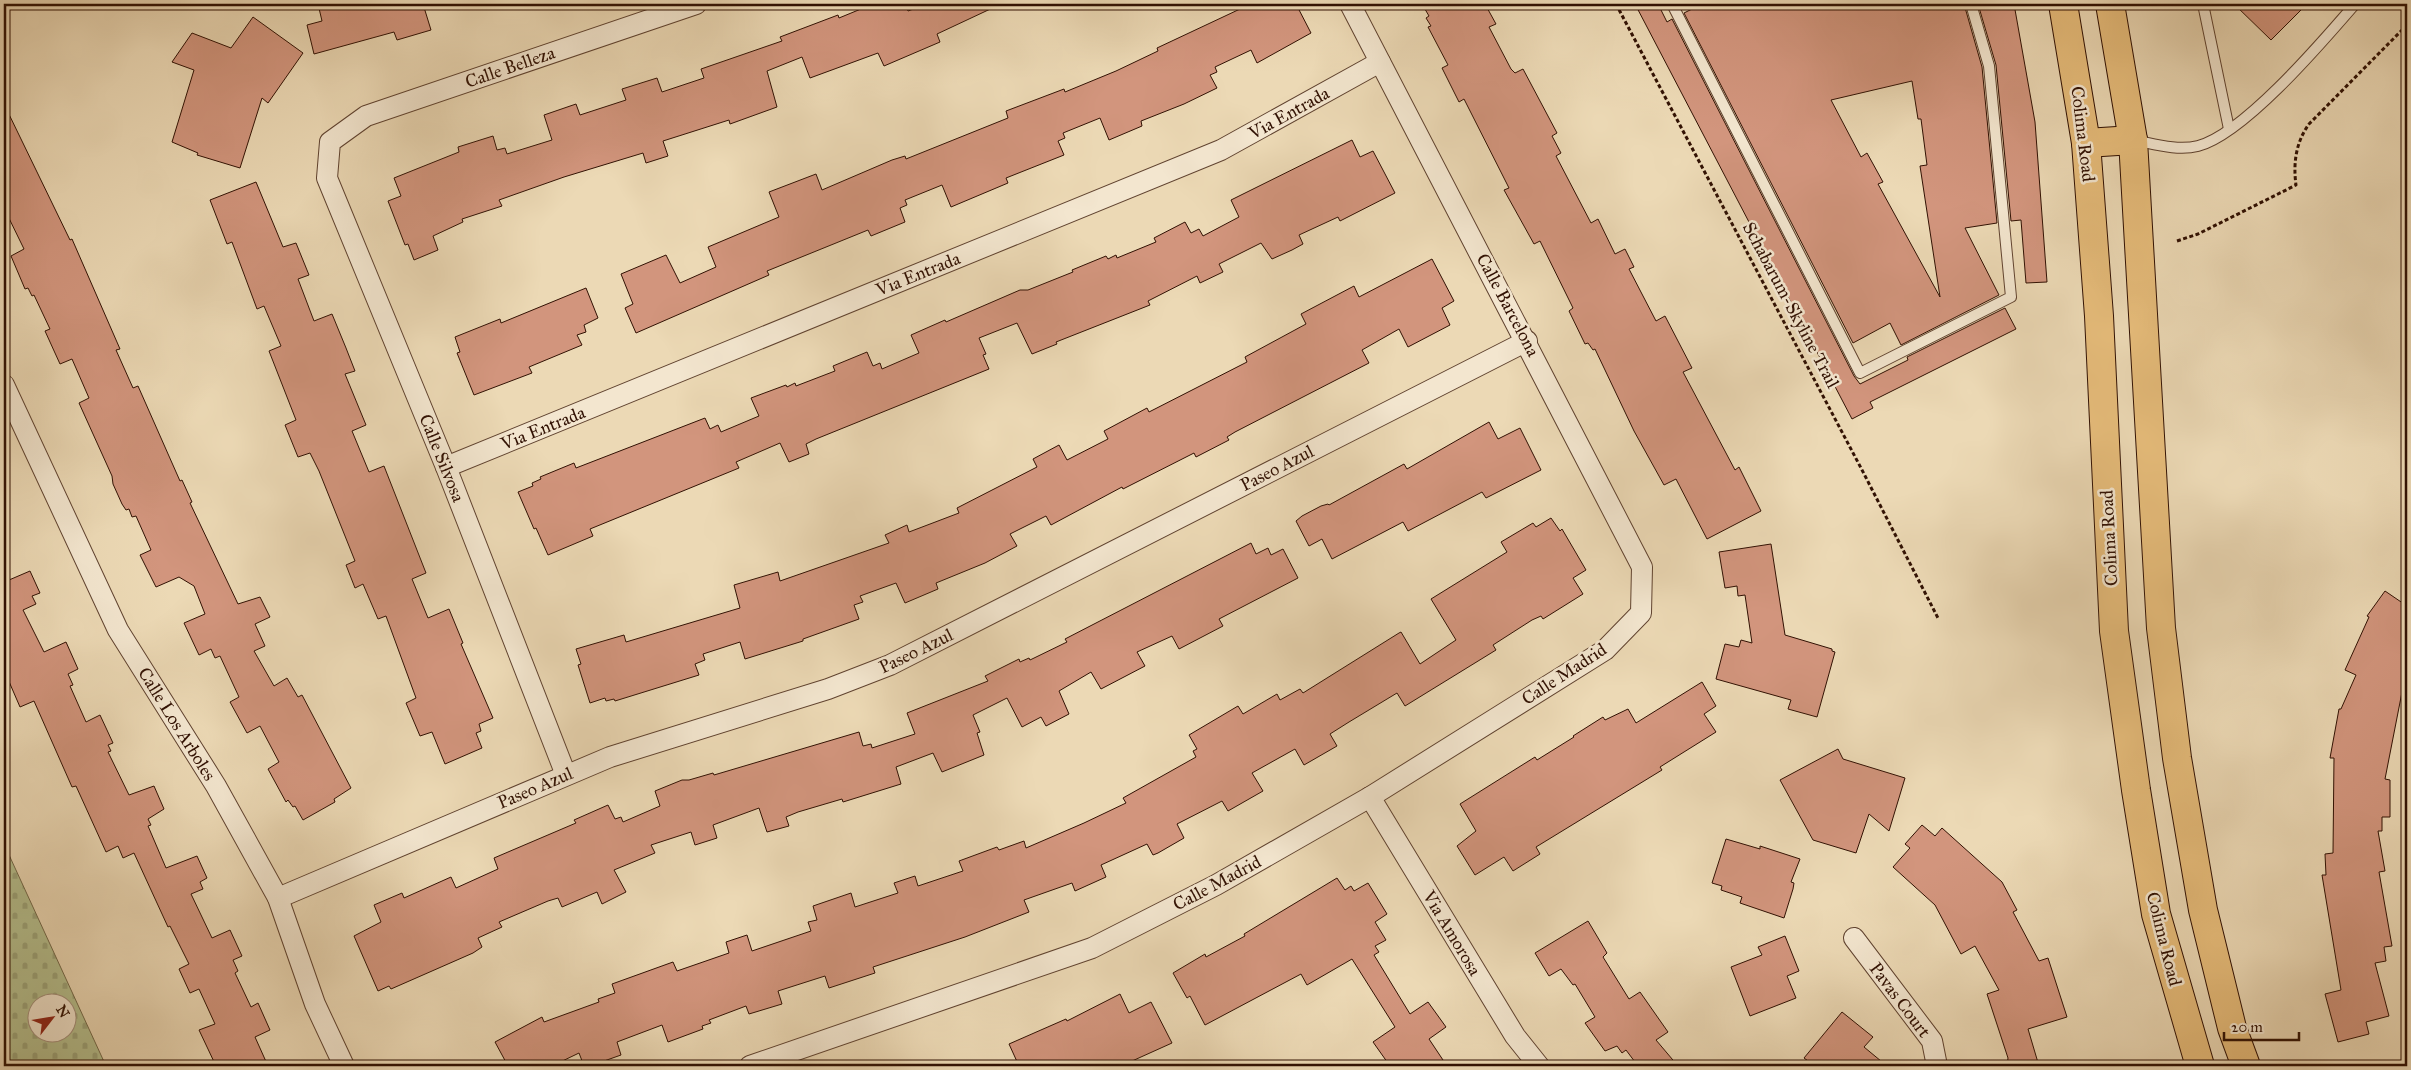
<svg xmlns="http://www.w3.org/2000/svg" width="2411" height="1070" font-family="'IM FELL Great Primer',serif">
<style>
.cemetery{fill:url(#cemetery-stones);stroke:#736849;fill-rule:evenodd}
.building{fill:#d2957d;stroke:#311103;fill-rule:evenodd}
.lines{fill:none;stroke-linecap:round;stroke-linejoin:round}
.lane-casing{stroke:#604330;stroke-width:12}
.street-casing{stroke:#604330;stroke-width:22}
.primary-casing{stroke:#311103;stroke-width:30}
.path{stroke:#311103;stroke-width:3;stroke-dasharray:4 2.5;stroke-linecap:butt}
.lane{stroke:#f3e6cf;stroke-width:10}
.street{stroke:#f3e6cf;stroke-width:20}
.primary{stroke:#e6bc7a;stroke-width:28}
.labels{text-anchor:middle;dominant-baseline:central;stroke-width:5;stroke-linejoin:round;paint-order:stroke}
.street-label{font-size:18px;fill:#311103;stroke:#f3e6cf}
</style>
<defs>
<pattern id="cemetery-stones" width="16" height="16" patternUnits="userSpaceOnUse" patternTransform="scale(1.25)"><rect width="16" height="16" fill="#b5c08f"/><path d="M2 7V4a2 2 0 0 1 4 0v3zM10 15v-3a2 2 0 0 1 4 0v3z" fill="#9ca47a"/></pattern>
</defs>
<rect width="100%" height="100%" fill="#ecd9b5"/>
<filter id="stains"><feTurbulence type="fractalNoise" baseFrequency=".004" numOctaves="4"/><feColorMatrix values="0 0 0 0 .2 0 0 0 0 .09 0 0 0 0 .02 0 0 0 .5 -.17"/></filter>
<radialGradient id="worn" r=".72"><stop offset=".6" stop-color="#630" stop-opacity="0"/><stop offset="1" stop-color="#630" stop-opacity=".3"/></radialGradient>
<path class="cemetery" d="M 4,844 L 106,1066 L 4,1066 ZM 38,1002 L 68,1002 L 68,1032 L 38,1032 Z"/>
<g class="building">
<polygon points="318,4 423,4 431,30 397,40 394,32 314,54 307,25 322,21"/>
<polygon points="873,4 905,4 908,11 927,4 1001,4 937,34 940,42 884,66 878,53 810,78 802,57 767,71 777,107 730,124 729,120 663,141 668,156 646,163 643,153 564,177 499,200 502,206 462,219 463,222 433,236 438,250 414,260 408,244 405,245 388,201 401,196 394,178 459,152 458,147 493,136 497,150 505,148 507,154 552,140 544,115 576,104 580,115 626,100 622,89 657,78 662,92 704,78 701,69 782,41 780,37 838,15 839,18"/>
<polygon points="1237,4 1296,4 1311,33 1257,63 1251,50 1215,67 1217,72 1210,75 1217,88 1184,104 1141,121 1142,126 1109,140 1100,118 1063,133 1065,138 1058,141 1064,155 1006,178 1008,183 951,207 942,185 905,200 907,205 900,208 905,222 871,236 868,230 767,271 769,275 636,333 625,308 633,304 621,274 666,255 680,283 716,267 708,247 779,217 769,192 816,174 822,190 892,160 905,156 906,159 1008,118 1006,111 1064,89 1065,92 1116,71 1158,51 1157,48 1240,9"/>
<polygon points="1422,4 1485,4 1496,24 1489,27 1511,69 1515,73 1523,69 1557,133 1552,136 1561,153 1556,156 1591,223 1598,219 1615,254 1625,249 1634,267 1629,269 1656,321 1665,316 1692,368 1683,372 1735,470 1739,467 1761,511 1707,539 1676,479 1664,485 1634,431 1595,349 1593,350 1588,343 1585,344 1569,311 1573,308 1540,241 1534,244 1504,190 1509,188 1464,99 1459,102 1442,68 1448,65 1428,27 1431,26 1426,18 1429,16"/>
<polygon points="1635,4 1658,4 1667,22 1672,19 1854,376 1860,384 1908,360 1907,357 2005,308 2016,329 1870,402 1873,408 1852,419"/>
<path d="M 1702,4 L 1964,4 L 1982,67 L 1997,223 L 1965,228 L 1999,295 L 1901,345 L 1890,323 L 1853,343 L 1684,13 ZM 1912,81 L 1918,119 L 1921,119 L 1927,165 L 1920,166 L 1940,297 L 1878,184 L 1883,182 L 1867,153 L 1861,157 L 1831,100 Z"/>
<polygon points="1978,4 2014,4 2035,122 2047,282 2026,283 2021,220 2011,221 1996,65"/>
<polygon points="2234,4 2307,4 2271,40"/>
<polygon points="253,17 303,53 268,103 262,98 240,168 197,155 198,153 172,142 194,70 172,62 192,33 231,48"/>
<polygon points="4,104 70,240 72,239 120,349 116,350 133,388 138,386 180,481 182,480 192,502 190,503 238,604 260,597 270,617 255,624 265,646 254,651 274,686 287,678 298,697 302,695 351,788 334,799 335,802 303,820 295,806 293,807 288,800 286,802 268,769 279,762 260,726 247,733 230,702 239,697 220,656 215,658 211,649 199,655 184,623 205,614 194,586 179,577 156,587 140,555 151,550 136,516 132,517 129,509 126,510 122,504 113,484 112,476 79,403 89,398 72,359 60,364 45,331 50,329 34,295 32,296 28,288 25,289 11,256 24,249 4,208"/>
<polygon points="1352,140 1360,157 1373,151 1395,193 1340,221 1338,217 1299,235 1303,244 1292,250 1272,259 1261,243 1219,264 1223,272 1200,283 1197,276 1148,301 1150,305 1056,342 1057,344 1032,354 1017,323 979,338 986,354 983,355 989,369 816,439 806,444 809,454 789,462 780,443 736,462 739,468 590,529 593,536 548,555 536,528 534,529 518,492 533,486 532,483 541,479 540,477 574,463 576,468 705,418 710,429 718,425 721,432 759,416 751,398 786,385 787,387 795,383 796,386 835,371 833,366 867,352 873,366 880,363 882,369 919,353 911,335 945,320 946,322 1020,290 1028,290 1073,272 1072,270 1106,256 1108,259 1116,255 1117,258 1156,242 1154,238 1185,222 1191,233 1199,229 1203,236 1239,217 1231,200"/>
<polygon points="256,182 283,247 296,243 309,275 298,279 314,321 332,314 346,348 355,371 345,374 366,425 352,431 369,472 384,466 426,573 412,579 428,618 449,609 463,643 461,644 493,718 479,724 481,731 476,733 482,748 445,764 432,732 420,736 406,703 416,698 386,616 378,619 363,584 355,588 346,565 355,561 319,471 310,453 298,457 285,425 296,420 269,351 281,346 264,306 257,309 232,242 227,244 210,200"/>
<polygon points="1432,259 1454,301 1442,308 1450,325 1408,347 1399,329 1362,350 1369,363 1235,432 1227,437 1229,440 1196,457 1194,453 1123,489 1122,487 1051,525 1046,516 1010,534 1017,546 985,563 936,583 938,589 905,603 896,583 860,596 863,602 854,605 859,619 803,639 803,641 745,659 740,642 703,654 705,660 695,664 699,675 615,701 614,699 606,701 605,698 590,703 578,665 581,664 576,649 624,635 626,642 740,608 734,585 778,572 780,581 889,543 885,535 907,525 909,532 959,513 957,508 1037,467 1033,459 1059,445 1067,460 1108,439 1104,431 1147,408 1149,412 1247,362 1245,357 1306,324 1301,314 1354,286 1359,297"/>
<polygon points="586,288 598,318 584,325 586,332 577,335 582,345 529,367 532,373 474,395 457,353 460,352 455,337 500,319 501,323"/>
<polygon points="1489,422 1498,439 1520,428 1541,470 1486,498 1482,492 1408,531 1403,522 1332,559 1322,539 1309,546 1296,521 1302,516 1321,506 1328,504 1329,505 1404,464 1407,469"/>
<polygon points="1551,518 1560,531 1562,529 1586,570 1573,578 1583,594 1543,619 1541,616 1532,620 1493,645 1496,650 1405,706 1397,693 1349,722 1330,734 1337,746 1304,765 1295,749 1252,773 1263,791 1228,811 1222,801 1177,824 1184,838 1158,853 1153,855 1147,844 1101,865 1106,877 1075,891 1072,883 1024,900 1029,912 965,937 873,967 875,973 829,988 825,976 778,991 782,1004 749,1014 746,1006 709,1020 711,1023 702,1026 703,1029 668,1042 662,1025 617,1042 621,1055 590,1066 584,1066 579,1053 552,1066 508,1066 495,1042 542,1017 544,1022 599,1002 598,999 615,993 612,984 673,962 677,971 729,953 726,942 747,935 752,951 811,931 808,922 817,920 813,906 851,893 855,907 898,893 894,883 915,876 918,886 963,871 959,861 997,847 999,850 1024,841 1026,848 1084,823 1126,803 1123,798 1196,757 1193,751 1197,749 1189,735 1238,706 1243,714 1277,694 1280,700 1300,689 1303,693 1399,633 1401,632 1420,664 1456,640 1431,599 1507,552 1501,542 1533,523 1536,527"/>
<polygon points="1251,543 1256,554 1268,548 1271,555 1283,549 1298,578 1219,619 1223,626 1179,649 1172,636 1137,652 1145,666 1101,689 1091,672 1059,691 1069,714 1046,726 1041,717 1022,727 1007,698 973,715 980,732 977,733 984,755 942,772 933,753 896,767 901,784 843,802 842,799 798,812 786,817 789,826 767,832 759,808 713,825 717,838 695,845 691,832 651,845 655,853 614,870 626,892 602,904 597,892 562,907 558,898 548,901 499,922 502,927 478,938 482,947 473,953 391,989 389,986 378,991 354,936 381,922 374,905 402,893 404,898 451,877 456,888 498,869 494,858 576,823 574,820 608,805 615,819 621,817 623,822 660,806 655,791 682,780 689,780 713,773 714,775 859,732 863,746 871,744 872,748 915,734 907,713 988,681 985,676 1019,659 1020,662 1029,658 1030,660 1067,642 1065,639"/>
<polygon points="1771,544 1785,635 1832,649 1832,651 1835,652 1817,717 1788,709 1791,700 1716,679 1725,644 1739,647 1741,640 1752,643 1745,595 1738,596 1737,586 1725,588 1719,552"/>
<polygon points="4,570 9,580 30,571 40,593 32,596 36,604 23,610 44,652 66,642 78,669 68,674 73,685 70,686 86,722 100,715 113,743 108,745 111,751 108,752 129,795 154,786 164,809 148,819 151,825 148,826 166,868 197,856 207,878 200,882 203,889 191,894 212,938 230,930 242,956 233,960 238,971 235,973 251,1007 258,1003 270,1030 255,1037 268,1066 216,1066 199,1030 215,1024 199,989 190,993 179,969 189,964 170,926 168,927 134,853 123,858 118,846 106,852 76,786 72,787 34,701 20,707 4,670"/>
<polygon points="2385,591 2407,606 2407,690 2403,687 2385,779 2390,780 2390,817 2382,817 2382,831 2378,831 2385,871 2379,872 2392,946 2384,947 2386,961 2375,963 2389,1016 2366,1022 2369,1034 2338,1042 2325,994 2341,990 2322,875 2326,875 2325,854 2333,853 2334,758 2330,758 2339,709 2341,709 2356,675 2345,670 2369,617 2367,616"/>
<polygon points="1702,682 1716,706 1704,714 1716,732 1660,767 1662,770 1536,847 1540,854 1513,871 1504,857 1475,875 1457,846 1476,831 1460,804 1535,757 1537,760 1574,737 1573,736 1603,717 1605,720 1628,709 1636,723"/>
<polygon points="1838,749 1843,759 1905,778 1889,831 1869,814 1856,853 1813,840 1780,780"/>
<polygon points="1922,825 1935,836 1942,828 2002,882 2017,910 2013,912 2039,961 2048,958 2067,1017 2028,1029 2039,1066 2007,1066 2008,1058 1987,994 1999,990 1975,946 1961,954 1935,905 1893,867 1910,848 1905,844"/>
<polygon points="1726,839 1760,849 1760,846 1800,859 1791,882 1794,883 1793,889 1784,918 1740,903 1742,897 1721,890 1722,886 1712,883"/>
<polygon points="1337,878 1345,890 1351,886 1354,891 1368,883 1387,914 1375,922 1386,940 1375,946 1379,952 1374,955 1410,1014 1428,1002 1446,1027 1429,1039 1447,1066 1390,1066 1373,1042 1395,1027 1352,959 1307,985 1301,974 1205,1025 1190,996 1187,998 1173,973 1205,954 1206,957 1245,936 1244,934"/>
<polygon points="1588,921 1607,953 1603,957 1629,999 1640,992 1668,1032 1656,1040 1678,1066 1638,1066 1626,1050 1622,1053 1617,1046 1605,1051 1585,1023 1595,1017 1575,984 1573,985 1561,969 1549,976 1535,953"/>
<polygon points="1785,936 1799,971 1787,976 1796,998 1750,1016 1731,967 1762,955 1758,947"/>
<polygon points="1120,994 1129,1013 1151,1002 1172,1043 1121,1066 1019,1066 1009,1044 1066,1019 1067,1021"/>
<polygon points="1842,1012 1873,1037 1864,1047 1887,1066 1815,1066 1804,1058"/>
</g>
<g class="lines">
<g class="lane-casing">
<g id="lane">
<polyline points="1672,4 1860,373 2011,297 1989,66 1971,4"/>
<polyline points="2203,4 2229,129"/>
<path d="M 2134,140 C 2155,144 2177,151 2198,146 C 2244,134 2323,41 2355,4"/>
</g>
</g>
<g class="street-casing">
<g id="street">
<polyline points="4,385 118,630 216,786 278,898 315,1004 344,1066"/>
<polyline points="446,467 1221,150 1380,62"/>
<polyline points="566,775 446,467 327,178 330,142 366,116 696,4"/>
<polyline points="1370,797 1515,1036 1539,1066"/>
<polyline points="278,898 610,757 828,689 890,665 1527,341"/>
<polyline points="1854,938 1932,1041 1937,1066"/>
<polyline points="750,1066 1092,948 1216,885 1370,797 1605,650 1641,613 1642,567 1350,4"/>
</g>
</g>
<g class="primary-casing">
<g id="primary">
<polyline points="2063,4 2086,143 2099,316 2114,631 2136,790 2156,914 2200,1066"/>
<polyline points="2110,4 2133,140 2161,628 2177,758 2203,910 2232,1028 2246,1066"/>
<polyline points="2086,143 2133,140"/>
</g>
</g>
<g class="path">
<polyline points="1616,4 1861,468 1939,620"/>
<path d="M 2177,241 L 2198,234 L 2296,185 C 2293,163 2296,142 2309,124 L 2407,25"/>
</g>
<use href="#lane" class="lane"/>
<use href="#street" class="street"/>
<use href="#primary" class="primary"/>
</g>
<g class="labels">
<g class="street-label">
<text transform="translate(510 67) rotate(-19)">Calle Belleza</text>
<text transform="translate(1289 113) rotate(-29)">Via Entrada</text>
<text transform="translate(2083 134) rotate(83)">Colima Road</text>
<text transform="translate(918 274) rotate(-22)">Via Entrada</text>
<text transform="translate(1508 305) rotate(62)">Calle Barcelona</text>
<text transform="translate(1791 305) rotate(62)">Schabarum-Skyline Trail</text>
<text transform="translate(543 428) rotate(-22)">Via Entrada</text>
<text transform="translate(442 458) rotate(68)">Calle Silvosa</text>
<text transform="translate(1277 468) rotate(-27)">Paseo Azul</text>
<text transform="translate(2109 538) rotate(-93)">Colima Road</text>
<text transform="translate(916 651) rotate(-26)">Paseo Azul</text>
<text transform="translate(1564 674) rotate(-33)">Calle Madrid</text>
<text transform="translate(177 724) rotate(58)">Calle Los Arboles</text>
<text transform="translate(535 788) rotate(-23)">Paseo Azul</text>
<text transform="translate(1217 883) rotate(-28)">Calle Madrid</text>
<text transform="translate(1452 933) rotate(59)">Via Amorosa</text>
<text transform="translate(2164 939) rotate(76)">Colima Road</text>
<text transform="translate(1900 1000) rotate(53)">Pavas Court</text>
</g>
</g>
<rect width="2411" height="1070" fill="none" stroke="#ecd9b5" stroke-width="20"/>
<rect x="5" y="5" width="2401" height="1060" fill="none" stroke="#311103" stroke-width="2.5"/>
<rect x="10" y="10" width="2391" height="1050" fill="none" stroke="#311103"/>
<g transform="translate(52 1018) rotate(59)"><circle r="24" fill="#f3e6cf" stroke="#a5917d"/>
<path d="M0-4L9 19L0 12L-9 19Z" fill="#8f2418"/>
<text y="-8" font-size="14" font-weight="bold" text-anchor="middle" fill="#311103">N</text>
</g>
<path d="M2224 1032v8h75v-8" fill="none" stroke="#311103" stroke-width="2.5"/>
<text x="2231" y="1032" font-size="15" fill="#311103" stroke="#f3e6cf" stroke-width="4" paint-order="stroke">20 m</text>
<rect width="100%" height="100%" filter="url(#stains)"/>
<rect width="100%" height="100%" fill="url(#worn)"/>
</svg>
